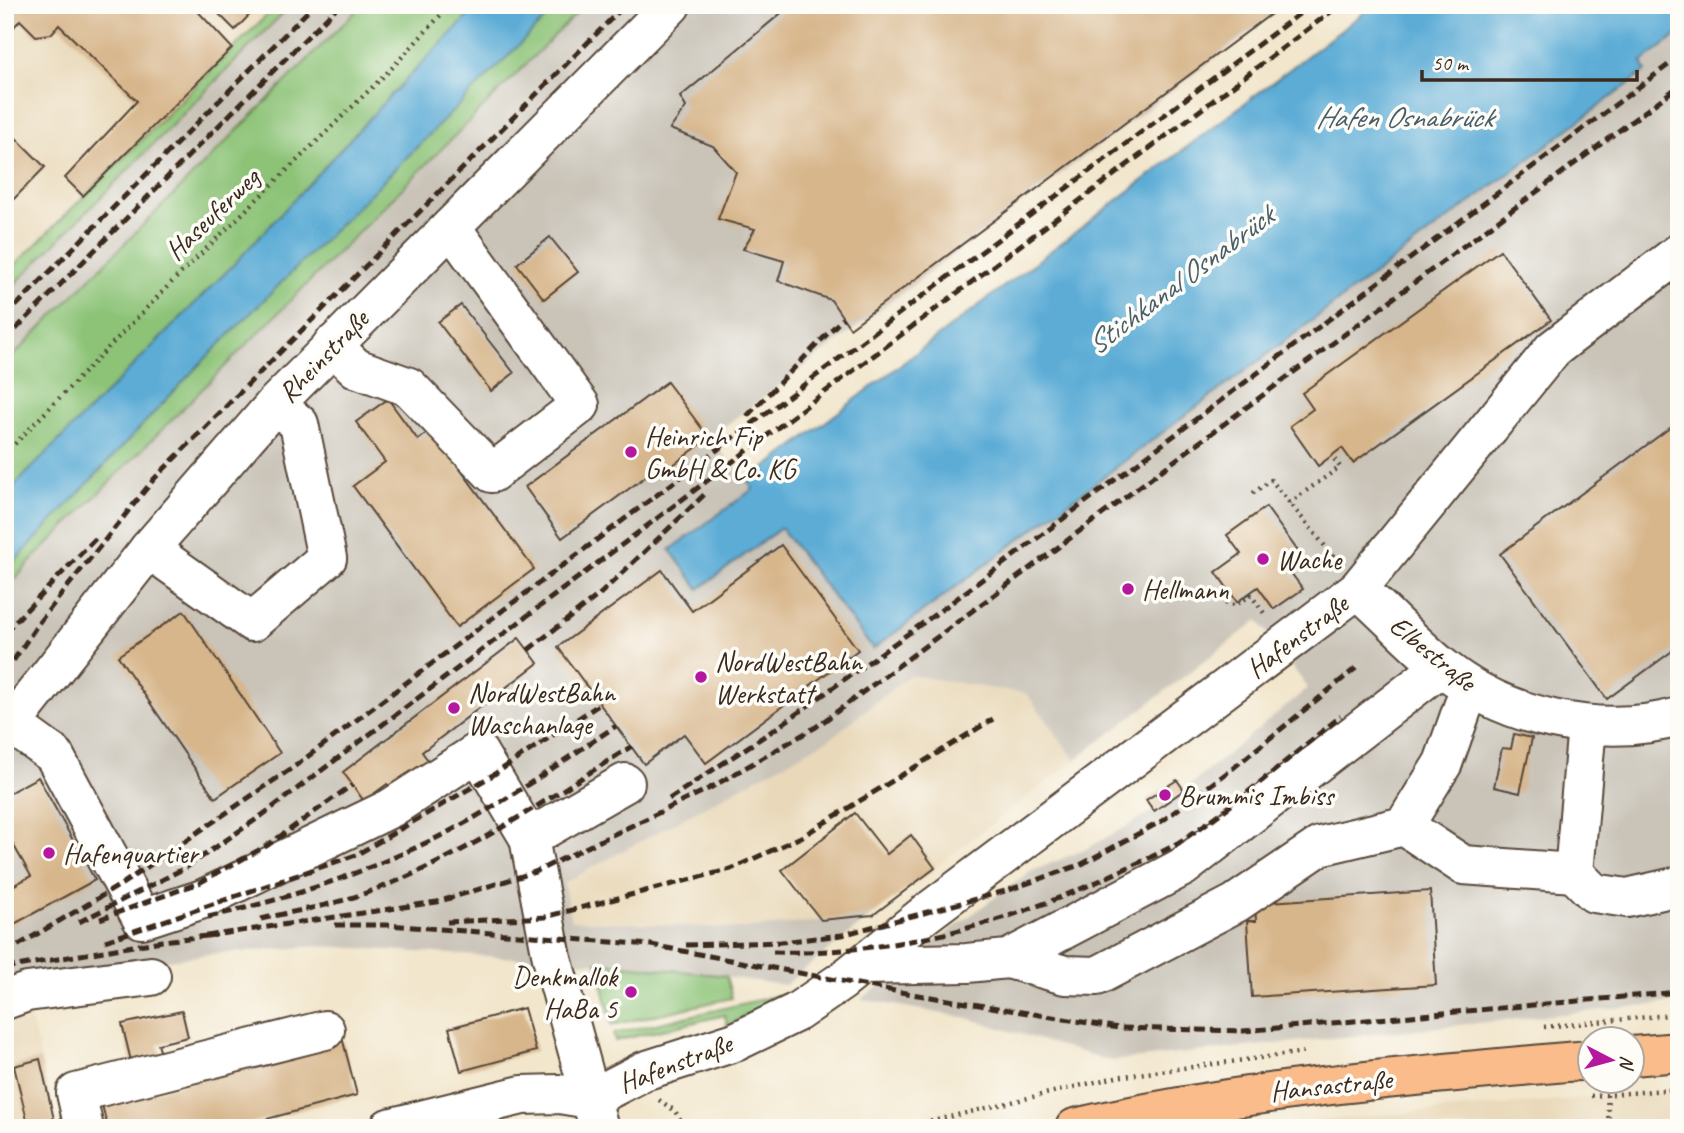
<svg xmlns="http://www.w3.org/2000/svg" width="1684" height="1133" font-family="Caveat,sans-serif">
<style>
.built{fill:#e9d9ba}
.industrial{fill:#c9c3b8}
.green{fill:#8cc377;stroke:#64764a;stroke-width:2}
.water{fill:#5bacd6;stroke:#4b6b7a;stroke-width:2}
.building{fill:#d7b68b}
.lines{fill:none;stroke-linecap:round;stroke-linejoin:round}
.minor-casing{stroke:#564638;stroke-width:42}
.major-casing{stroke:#564638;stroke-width:42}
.path{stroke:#564638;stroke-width:4.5;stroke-dasharray:2 5;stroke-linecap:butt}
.minor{stroke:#fff;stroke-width:38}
.major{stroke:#fabc8b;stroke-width:38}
.rail{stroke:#3b2a1e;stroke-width:5;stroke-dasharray:10 5;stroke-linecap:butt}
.poi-dot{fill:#b5179e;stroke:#fdfcf7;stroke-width:2.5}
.labels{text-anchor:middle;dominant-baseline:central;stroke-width:7;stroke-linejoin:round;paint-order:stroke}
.street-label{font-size:28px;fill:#3b2a1e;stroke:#fdfcf7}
.poi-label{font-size:28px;fill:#3b2a1e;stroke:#fdfcf7;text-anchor:start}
.water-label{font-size:30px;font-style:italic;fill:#485e68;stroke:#fdfcf7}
</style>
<rect width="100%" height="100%" fill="#fdfcf7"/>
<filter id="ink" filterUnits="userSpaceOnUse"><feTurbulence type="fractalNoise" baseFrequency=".0143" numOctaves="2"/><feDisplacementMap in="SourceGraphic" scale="14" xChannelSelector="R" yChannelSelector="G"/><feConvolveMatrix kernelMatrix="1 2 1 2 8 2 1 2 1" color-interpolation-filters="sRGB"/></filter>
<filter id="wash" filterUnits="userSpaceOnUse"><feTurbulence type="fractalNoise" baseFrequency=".00686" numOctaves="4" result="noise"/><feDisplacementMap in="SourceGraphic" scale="28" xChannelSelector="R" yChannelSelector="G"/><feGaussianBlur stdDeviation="1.57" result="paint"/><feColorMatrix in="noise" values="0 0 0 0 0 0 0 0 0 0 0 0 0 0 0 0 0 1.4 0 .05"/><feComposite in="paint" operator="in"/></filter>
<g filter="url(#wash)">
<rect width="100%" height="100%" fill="#f2e6cc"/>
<g class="built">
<polygon points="5,5 277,5 5,275"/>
<polygon points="911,675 1028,694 1075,760 873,915 743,929 571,920 564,883 831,738"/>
<polygon points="29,1008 37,1044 56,1128 5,1128 5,1017"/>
<polygon points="1679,1090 1679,1128 1274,1128 1301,1122"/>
</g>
<g class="industrial">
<polygon points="291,5 362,5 5,364 5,294"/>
<polygon points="585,5 1286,5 709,438 754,489 671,550 698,588 781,528 873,649 1646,71 1642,62 1679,34 1679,1002 1111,1061 967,1018 861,999 895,976 967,963 970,943 923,950 1030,872 1086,849 1154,811 1184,790 1308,688 1258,620 1075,760 1027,694 910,675 831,738 564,883 571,920 743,929 873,915 785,985 633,965 321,946 210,954 30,981 5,990 5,591 30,562"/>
</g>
<g class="green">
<polygon points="277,5 291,5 5,294 5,275"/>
<polygon points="362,5 585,5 30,562 5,591 5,364"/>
<polygon points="597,962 726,976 732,998 612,1025"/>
<polygon points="788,993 727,1026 725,1015 615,1041 613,1034"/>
</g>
<g class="water">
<polygon points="479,5 559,5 194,370 5,572 5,495 236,262 389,97"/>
<polygon points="1374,5 1679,5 1679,34 1642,62 1646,71 873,649 781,528 699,589 670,550 753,489 748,481"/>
</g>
<g id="blocks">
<g class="building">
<polygon points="5,5 192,5 232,48 83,196 65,178 137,101 59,25 51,34 36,36 20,20 5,37"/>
<polygon points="210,5 259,5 235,30"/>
<polygon points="791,5 1283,5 850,328 831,300 778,281 784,261 743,249 755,229 718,219 736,172 713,146 670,129 686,107 680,97"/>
<polygon points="5,127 45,167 5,208"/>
<polygon points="550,237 578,272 544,299 517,264"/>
<polygon points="1500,250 1551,320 1353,463 1342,448 1318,466 1290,426 1313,409 1302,393"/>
<polygon points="461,305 514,373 491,391 438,322"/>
<polygon points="667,382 709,438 665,471 660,466 562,538 525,487"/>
<polygon points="388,399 418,440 431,430 534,569 457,627 353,486 385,462 356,422"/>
<polygon points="1679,421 1679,646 1607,699 1500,554"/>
<polygon points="1266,507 1300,554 1285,565 1303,589 1274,609 1258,587 1237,602 1216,572 1241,554 1227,535"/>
<polygon points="781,545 858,650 706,763 684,734 644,764 558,647 662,570 692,611"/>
<polygon points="184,611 280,753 215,798 118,656"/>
<polygon points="519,638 538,663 422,752 430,763 393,791 387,784 364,801 343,772"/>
<polygon points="1514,734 1532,738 1520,793 1494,787 1502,748 1511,749"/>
<polygon points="38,777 95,880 5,929 5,890 31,876 5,830 5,795"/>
<polygon points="1177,780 1184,790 1154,811 1146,800"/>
<polygon points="855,813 887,854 911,835 935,868 873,915 821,920 782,870"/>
<polygon points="1430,891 1436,985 1252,997 1247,921 1256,921 1255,903"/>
<polygon points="524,1008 536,1051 461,1071 449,1028"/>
<polygon points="182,1011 188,1037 158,1044 161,1054 131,1061 122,1024"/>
<polygon points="343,1041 357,1095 233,1128 108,1128 102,1105"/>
<polygon points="40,1059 56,1128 29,1128 14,1066"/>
<polygon points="1679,1122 1679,1128 1635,1128 1635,1126"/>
</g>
</g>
</g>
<g filter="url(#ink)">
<use href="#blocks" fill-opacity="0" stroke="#564638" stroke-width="2"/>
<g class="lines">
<g class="minor-casing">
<g id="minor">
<polyline points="332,345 356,368 409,387 492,473 580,405 451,227"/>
<polyline points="149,549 252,622 327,558 299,424 275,404"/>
<path d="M 1358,589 C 1386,614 1412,642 1441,666 C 1504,718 1600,739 1679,717"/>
<polyline points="11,724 54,755 142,919 203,899 391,808 478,752 529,838 552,958 599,1128"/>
<polyline points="5,732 149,549 275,404 671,5"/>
<polyline points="1404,826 1443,763 1470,687"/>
<polyline points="529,838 625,783"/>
<polyline points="1574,873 1594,893 1627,898 1679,886"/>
<polyline points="1008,959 1065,975 1097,976 1236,903 1320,846 1404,826 1463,865 1574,873 1587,725"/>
<polyline points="863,965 967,963 1008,959 1183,867 1441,667"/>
<polyline points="5,1000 27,992 151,976"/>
<polyline points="84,1128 76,1093 325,1030"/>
<polyline points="389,1128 522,1095 559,1094 590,1099 644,1071 735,1042 797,1012 842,981 924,915 1358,589 1553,349 1679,253"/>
</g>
</g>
<g class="major-casing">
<g id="major">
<polyline points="1632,1056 1679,1052"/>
<path d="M 1075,1128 C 1245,1089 1416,1075 1590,1060"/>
</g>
</g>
<g class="path">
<polyline points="5,454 173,281 390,70 450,5"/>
<polyline points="1253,493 1271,480 1338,562"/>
<polyline points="1289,503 1340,467 1332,456"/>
<polyline points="1225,603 1236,605 1251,595 1266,616"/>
<polyline points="1544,1027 1679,1014"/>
<polyline points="1607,1095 1609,1128"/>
<polyline points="1591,1096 1679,1089"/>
<polyline points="659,1100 675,1111 684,1127"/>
<polyline points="903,1128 1116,1077 1305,1052"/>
</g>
<use href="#minor" class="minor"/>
<use href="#major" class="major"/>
<g class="rail">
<polyline points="5,317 314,5"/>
<polyline points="5,340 339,5"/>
<polyline points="747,416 843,318"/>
<polyline points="5,632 98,536"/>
<polyline points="528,650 600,594 706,493"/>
<polyline points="5,673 40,621 154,479 625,5"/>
<polyline points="669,799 781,725 948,605 1679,57"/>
<path d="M 208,917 C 287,899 356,876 430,841 C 495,810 556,765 616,726"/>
<polyline points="100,919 199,883 268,845 352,785"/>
<path d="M 261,919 C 294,911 329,906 360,895 C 458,862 545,800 632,746"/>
<polyline points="79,922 187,867 261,816 1340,5"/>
<polyline points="447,922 545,917 731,869 801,837 993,719"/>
<polyline points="335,925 387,925 651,945 900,992 1119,1028 1243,1031 1679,992"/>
<polyline points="207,936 437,902 535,872 710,788 816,727 1679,86"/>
<polyline points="105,941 356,855 493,775 600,704"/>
<polyline points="686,945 781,942 842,935 1009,890 1082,864 1162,821 1232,769 1356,668"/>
<path d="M 773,952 C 892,955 1009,924 1116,873 C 1135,864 1155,856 1173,846 C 1233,808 1286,760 1341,716"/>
<polyline points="5,953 122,884 295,766 1311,5"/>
<polyline points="5,968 162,941 216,935"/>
</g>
</g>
</g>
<g class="poi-dot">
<circle cx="631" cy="452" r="7"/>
<circle cx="1263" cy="559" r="7"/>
<circle cx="1128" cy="589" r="7"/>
<circle cx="701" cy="677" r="7"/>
<circle cx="454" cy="708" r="7"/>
<circle cx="1165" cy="795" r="7"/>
<circle cx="49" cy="853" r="7"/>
<circle cx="631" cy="992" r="7"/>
</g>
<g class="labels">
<g class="street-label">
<text transform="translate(212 214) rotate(-44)">Haseuferweg</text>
<text transform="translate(323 356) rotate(-46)">Rheinstraße</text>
<text transform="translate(1297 636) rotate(-37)">Hafenstraße</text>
<text transform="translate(1433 653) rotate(39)">Elbestraße</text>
<text transform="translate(675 1063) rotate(-21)">Hafenstraße</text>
<text transform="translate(1331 1085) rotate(-6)">Hansastraße</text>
</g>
<g class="poi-label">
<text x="645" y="436">Heinrich Fip<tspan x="645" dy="32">GmbH &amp; Co. KG</tspan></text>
<text x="1277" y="559">Wache</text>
<text x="1142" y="589">Hellmann</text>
<text x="715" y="661">NordWestBahn<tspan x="715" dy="32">Werkstatt</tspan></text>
<text x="468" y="692">NordWestBahn<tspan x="468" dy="32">Waschanlage</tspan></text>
<text x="1179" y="795">Brummis Imbiss</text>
<text x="63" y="853">Hafenquartier</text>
<text x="617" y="976" text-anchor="end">Denkmallok<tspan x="617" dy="32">HaBa 5</tspan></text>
</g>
<g class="water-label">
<text x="1404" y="117">Hafen Osnabrück</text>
<text transform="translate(1180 280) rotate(-37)">Stichkanal Osnabrück</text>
</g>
</g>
<rect width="1684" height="1133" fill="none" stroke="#fdfcf7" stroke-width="28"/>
<g transform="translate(1611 1060) rotate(96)"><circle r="33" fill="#fdfcf7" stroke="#afa8a0" stroke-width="2"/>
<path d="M0-5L12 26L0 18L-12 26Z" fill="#b5179e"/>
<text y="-10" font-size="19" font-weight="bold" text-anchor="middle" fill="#3b2a1e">N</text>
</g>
<path d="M1422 70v10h215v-10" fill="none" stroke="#3b2a1e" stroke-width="3.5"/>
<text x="1432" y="70" font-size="21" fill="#3b2a1e" stroke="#fdfcf7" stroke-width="5" paint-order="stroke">50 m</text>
</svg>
